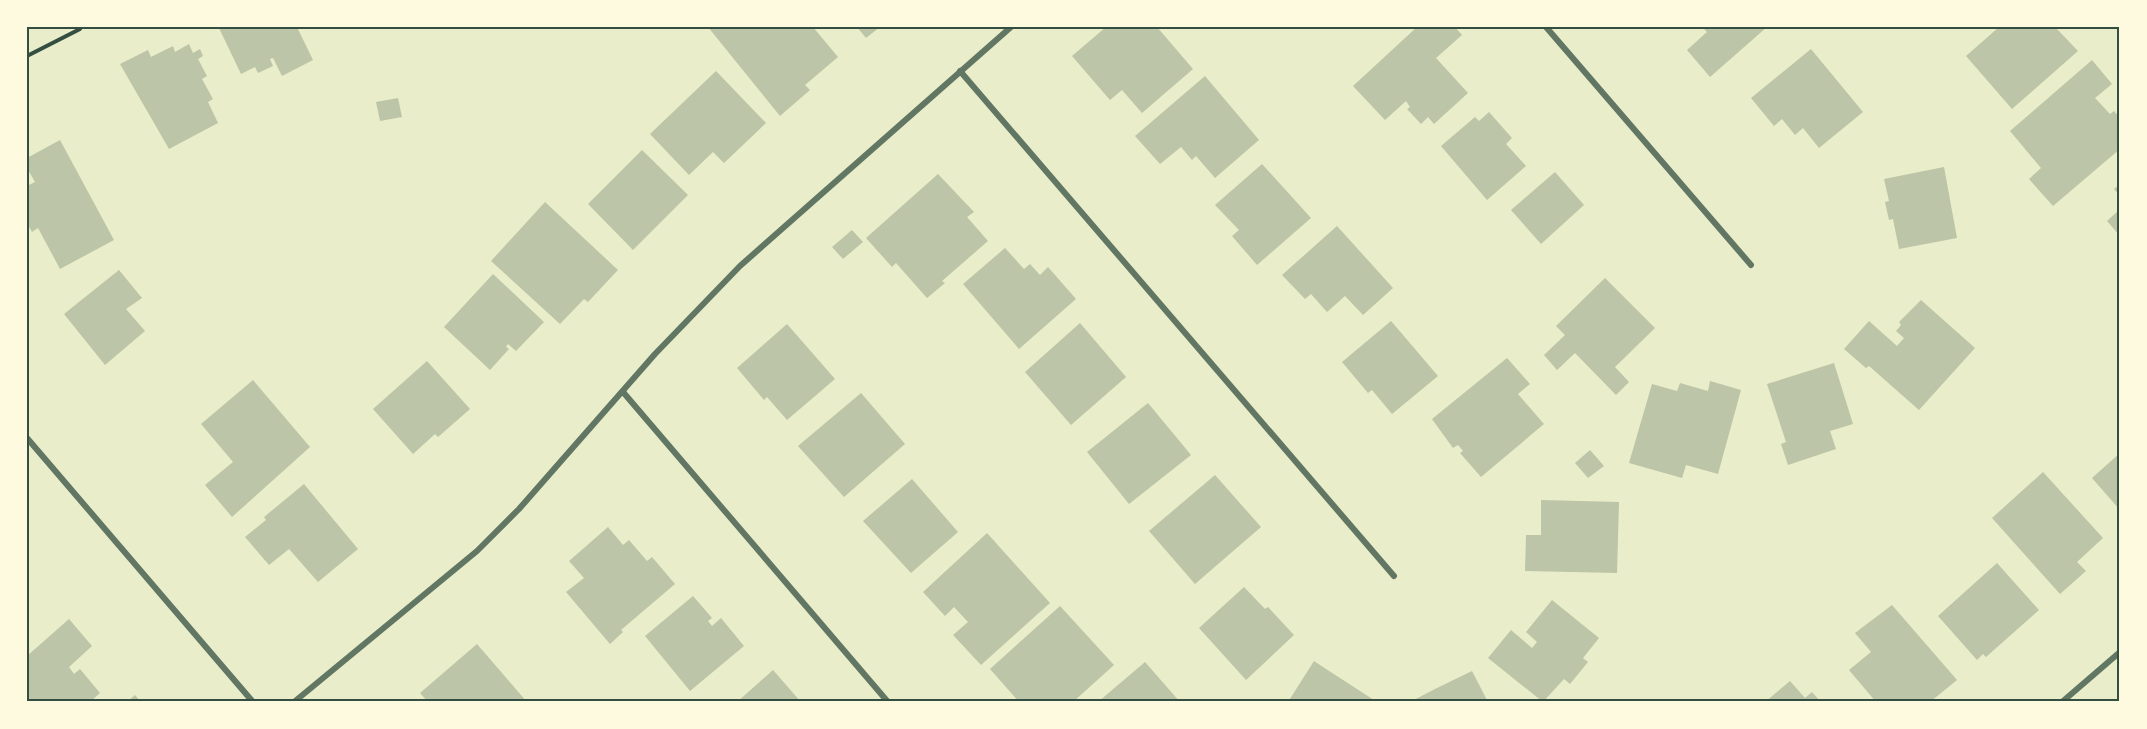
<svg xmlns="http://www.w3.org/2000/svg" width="2147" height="729" font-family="Lato,sans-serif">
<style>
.building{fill:#bcc5a7}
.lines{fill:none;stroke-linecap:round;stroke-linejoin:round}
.path{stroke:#344e41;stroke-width:4}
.minor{stroke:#617663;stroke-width:6}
.neatline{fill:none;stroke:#344e41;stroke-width:2}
</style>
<rect width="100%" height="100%" fill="#e9edc9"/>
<g class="building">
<polygon points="221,27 297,27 313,60 282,76 273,58 270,59 273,66 258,73 255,67 241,74 219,28"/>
<polygon points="708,27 813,27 838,57 805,85 810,90 780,116"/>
<polygon points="857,27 880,27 866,38"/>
<polygon points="1106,27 1157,27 1193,69 1142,113 1122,90 1110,100 1072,56"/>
<polygon points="1417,27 1455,27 1462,35 1436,58 1468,93 1434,124 1428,117 1421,124 1407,109 1410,107 1406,101 1385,120 1353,86"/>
<polygon points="1702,27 1767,27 1710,77 1687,50 1707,32"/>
<polygon points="1999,27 2055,27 2078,51 2012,109 1966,56"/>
<polygon points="189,44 193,53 200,49 203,56 198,59 207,76 202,79 213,99 208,102 218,123 169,149 120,64 148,50 151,57 173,46 175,52"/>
<polygon points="1811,49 1863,112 1819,148 1803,128 1795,135 1782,119 1774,126 1751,98"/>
<polygon points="2092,60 2112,84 2095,98 2110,114 2114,111 2120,118 2120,149 2053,206 2029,179 2041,168 2010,131"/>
<polygon points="716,71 766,123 724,163 713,152 689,175 650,134"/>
<polygon points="1205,76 1259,140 1215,178 1196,156 1192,160 1181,147 1160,164 1135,136"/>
<polygon points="398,98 402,117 380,121 376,102"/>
<polygon points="1489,112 1512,138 1506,144 1526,166 1487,200 1441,146 1475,117 1479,121"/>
<polygon points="60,140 114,240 60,269 38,228 32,232 27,223 27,186 35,182 27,168 27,158"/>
<polygon points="642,150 688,195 633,250 588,204"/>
<polygon points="1262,164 1311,218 1257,265 1232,236 1239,230 1215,205"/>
<polygon points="1944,167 1957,238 1899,249 1893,219 1889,220 1885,202 1889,201 1884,179"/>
<polygon points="1555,172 1584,205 1541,244 1511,210"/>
<polygon points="938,174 974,212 967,217 988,241 942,281 945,283 927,298 896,263 892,267 866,238"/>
<polygon points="2120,184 2120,196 2114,189"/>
<polygon points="545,202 618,270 588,302 584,299 560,324 491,261"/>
<polygon points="2120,209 2120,236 2107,221"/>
<polygon points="1337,226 1393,288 1363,315 1345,296 1327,312 1311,294 1305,299 1282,275"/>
<polygon points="852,230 863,242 843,259 832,247"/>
<polygon points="1005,248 1024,269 1030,264 1040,275 1048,267 1076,299 1019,349 963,284"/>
<polygon points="119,270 142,298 126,309 145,331 105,365 64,314"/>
<polygon points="493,274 544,322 516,351 508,344 506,347 509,349 490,370 444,327"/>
<polygon points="1605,278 1655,328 1615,367 1629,382 1616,395 1575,353 1557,370 1544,355 1565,335 1556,326"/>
<polygon points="1921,300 1975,348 1919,410 1869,366 1866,368 1844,349 1869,321 1897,346 1904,338 1896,331 1901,325 1899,322"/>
<polygon points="1391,321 1438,376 1392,414 1372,390 1368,393 1342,362"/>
<polygon points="1080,323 1126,377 1071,425 1025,372"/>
<polygon points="787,324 835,379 787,420 767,397 764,400 737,368"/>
<polygon points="1507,358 1530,384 1518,394 1544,424 1481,477 1460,453 1463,451 1458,445 1453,448 1432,419"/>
<polygon points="427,361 470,409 438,437 435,434 413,454 373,409"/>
<polygon points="1834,363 1853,424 1830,431 1836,449 1788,465 1781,444 1786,442 1767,384"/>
<polygon points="253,380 310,447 232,517 205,485 233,462 201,424"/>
<polygon points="1710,381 1741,390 1718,474 1686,465 1682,478 1629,463 1652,384 1677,391 1680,383 1708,391"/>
<polygon points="861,393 905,444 844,497 798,446"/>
<polygon points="1148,403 1191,455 1129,504 1087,452"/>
<polygon points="1590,450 1604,466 1588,478 1575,463"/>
<polygon points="2120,453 2120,510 2092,478"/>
<polygon points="2043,472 2103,538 2077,562 2086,571 2060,594 1992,518"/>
<polygon points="1215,475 1261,527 1195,584 1149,531"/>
<polygon points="912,479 958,532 911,573 863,521"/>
<polygon points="304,484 358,549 318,582 289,549 269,565 245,537 266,520 264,517"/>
<polygon points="1541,500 1619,502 1617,573 1525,571 1526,535 1541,535"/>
<polygon points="608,527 623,545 629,540 647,561 652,557 675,584 621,630 623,632 610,644 566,592 584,578 569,561"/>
<polygon points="987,533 1050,603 981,665 953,635 968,622 954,607 945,616 923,592"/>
<polygon points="1997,563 2039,610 1986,657 1983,654 1977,660 1938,616"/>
<polygon points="1244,587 1265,609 1268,607 1294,635 1246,680 1199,628"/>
<polygon points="693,596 712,618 708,621 712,626 721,618 744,646 690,691 645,636"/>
<polygon points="1552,600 1599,638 1583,658 1588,662 1570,684 1564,679 1543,702 1488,658 1511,630 1532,648 1537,642 1526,632"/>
<polygon points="1892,605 1957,680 1930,702 1876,702 1849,670 1871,652 1855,633"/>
<polygon points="1060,606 1114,665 1073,702 1019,702 990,669"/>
<polygon points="69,619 92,646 69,667 74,674 80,669 100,693 90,702 27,702 27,656"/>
<polygon points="477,644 527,702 428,702 420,693"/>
<polygon points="1314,661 1323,667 1377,702 1288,702"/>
<polygon points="1145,662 1180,702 1098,702"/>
<polygon points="773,670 801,702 737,702"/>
<polygon points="1472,671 1488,702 1410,702 1435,689"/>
<polygon points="1790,681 1805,698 1812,692 1821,702 1765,702"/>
<polygon points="135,695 141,702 127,702"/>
</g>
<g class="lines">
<polyline class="path" points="27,56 80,29"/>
<g class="minor">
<polyline points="1546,27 1751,265"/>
<polyline points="960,71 1394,576"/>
<polyline points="623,392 888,702"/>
<polyline points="27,438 253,702"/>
<polyline points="294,702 477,551 519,509 655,354 740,266 1011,27"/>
<polyline points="2062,702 2120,652"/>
</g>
</g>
<rect width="2147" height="729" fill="none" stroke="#fefae0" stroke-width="57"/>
<rect x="28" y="28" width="2090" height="672" class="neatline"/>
</svg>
